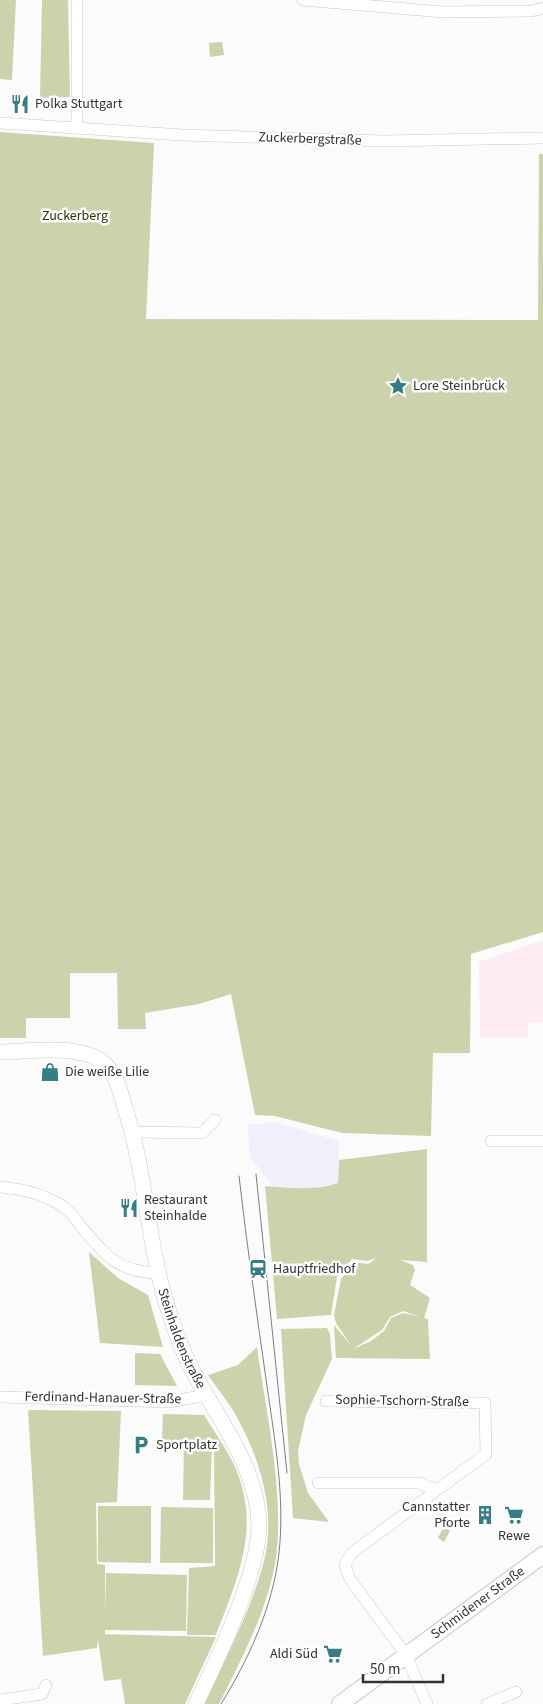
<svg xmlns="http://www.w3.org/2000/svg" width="543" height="1704" font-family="'Source Sans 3',sans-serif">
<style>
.industrial{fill:#ffebf3}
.education{fill:#f2effc}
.green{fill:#ccd2ab;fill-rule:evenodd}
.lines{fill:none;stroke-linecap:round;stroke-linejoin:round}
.minor-casing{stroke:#c7c7c9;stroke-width:12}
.tertiary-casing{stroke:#c7c7c9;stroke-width:16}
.secondary-casing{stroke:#c7c7c9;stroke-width:18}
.minor{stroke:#fff;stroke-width:11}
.tertiary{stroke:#fff;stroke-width:15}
.secondary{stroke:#fff;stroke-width:16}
.tram{stroke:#7f7f80;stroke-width:1}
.labels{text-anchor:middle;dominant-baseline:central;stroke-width:5;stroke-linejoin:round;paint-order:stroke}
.poi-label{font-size:14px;fill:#323233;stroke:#fff;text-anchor:start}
.street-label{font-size:14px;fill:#323233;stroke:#fff}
.park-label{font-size:14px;fill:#2e3207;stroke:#fff}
</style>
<rect width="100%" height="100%" fill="#fbfbfc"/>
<polygon class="industrial" points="543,940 543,1023 528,1023 528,1037 480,1038 479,962"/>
<polygon class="education" points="274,1122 339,1141 338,1183 308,1189 272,1186 250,1157 247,1125"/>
<g class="green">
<polygon points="0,0 16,0 12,80 0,79"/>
<polygon points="42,0 68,0 70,97 40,98"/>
<polygon points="222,42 224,55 210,57 209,43"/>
<polygon points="0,132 154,143 146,319 538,320 539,154 543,154 543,932 471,954 470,1053 433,1053 431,1136 342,1133 275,1116 255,1115 231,994 199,1004 145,1013 146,1029 118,1029 117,973 70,973 70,1018 26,1018 26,1038 0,1038"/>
<path d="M 427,1149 L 427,1262 L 400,1260 L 413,1265 L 415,1270 L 410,1285 L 430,1298 L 424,1318 L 428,1319 L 430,1359 L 336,1358 L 334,1325 L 352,1347 L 336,1323 L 334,1315 L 341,1279 L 355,1262 L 368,1264 L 377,1258 L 367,1261 L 352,1259 L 337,1277 L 331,1315 L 277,1319 L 265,1186 C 291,1188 314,1191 338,1183 L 339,1160 ZM 403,1311 L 420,1317 L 403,1313 L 391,1318 L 384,1331 L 371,1341 L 353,1349 L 382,1330 L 390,1317 Z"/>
<polygon points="89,1252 118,1278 148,1295 163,1347 100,1343"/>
<polygon points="327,1328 330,1334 332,1359 306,1415 298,1451 299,1464 308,1493 329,1522 293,1518 281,1329"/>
<path d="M 257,1347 C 266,1412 286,1500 275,1564 C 266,1613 242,1658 220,1702 L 219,1704 L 203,1704 C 226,1658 251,1611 264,1561 C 277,1511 259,1455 234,1412 C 226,1399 216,1387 208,1375 L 238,1365 Z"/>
<polygon points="135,1353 160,1354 177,1386 135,1385"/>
<polygon points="28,1410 121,1411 117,1502 96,1503 97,1564 105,1565 105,1616 106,1573 187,1575 186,1631 105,1630 105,1634 98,1634 216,1637 185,1704 125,1704 121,1679 104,1681 98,1639 97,1648 43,1656"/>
<path d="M 163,1414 L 204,1415 C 214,1431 226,1448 234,1465 C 262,1526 238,1577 216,1635 L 187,1635 L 189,1568 L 215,1566 L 214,1443 L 200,1443 L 212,1443 L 210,1500 L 183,1500 L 184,1442 L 162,1442 Z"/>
<polygon points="98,1506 151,1506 151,1563 98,1562"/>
<polygon points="161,1507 213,1508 213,1563 160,1563"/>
<polygon points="444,1526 450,1531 444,1542 438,1538"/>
</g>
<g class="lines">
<g class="minor-casing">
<g id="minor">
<polyline points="303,0 443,12 531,11 543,8"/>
<polyline points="0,123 182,135 384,141 543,138"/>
<polyline points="77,128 77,0"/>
<polyline points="133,1132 202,1133 215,1120"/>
<polyline points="491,1141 543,1141"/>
<path d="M 0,1187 C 23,1189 46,1194 65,1208 C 72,1213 77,1222 83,1229 C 106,1256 120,1273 159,1273"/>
<polyline points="0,1397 169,1402 206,1395"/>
<polyline points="326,1401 485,1403 486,1454 357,1549 351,1554 345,1565 350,1579 406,1655 427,1704"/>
<polyline points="318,1483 419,1483 437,1490"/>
<polyline points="0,1700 42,1694 46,1685"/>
<polyline points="487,1704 516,1692"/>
</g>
</g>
<g class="tertiary-casing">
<g id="tertiary">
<path id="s1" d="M 0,1052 C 30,1052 85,1042 107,1066 C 117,1077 120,1091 124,1105 C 147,1173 147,1247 170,1315 C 177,1336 185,1358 196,1377 C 221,1423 258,1470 259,1525 C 259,1573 217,1660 196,1704"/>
</g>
</g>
<g class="secondary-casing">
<g id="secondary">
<path id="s2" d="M 340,1704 L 543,1555"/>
</g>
</g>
<use href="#minor" class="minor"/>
<use href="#tertiary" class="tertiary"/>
<use href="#secondary" class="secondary"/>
<g class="tram">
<polyline points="256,1174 287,1473"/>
<path d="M 221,1704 C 249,1659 273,1606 279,1553 C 285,1497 275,1442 267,1386 C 257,1316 247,1246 239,1176"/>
</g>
</g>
<defs>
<g id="restaurant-bare" transform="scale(1.5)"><path d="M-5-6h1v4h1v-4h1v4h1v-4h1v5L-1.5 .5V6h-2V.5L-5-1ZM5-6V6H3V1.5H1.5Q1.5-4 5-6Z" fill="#357e84" stroke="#fff" stroke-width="2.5" paint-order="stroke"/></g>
<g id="sight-bare" transform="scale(1.5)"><path d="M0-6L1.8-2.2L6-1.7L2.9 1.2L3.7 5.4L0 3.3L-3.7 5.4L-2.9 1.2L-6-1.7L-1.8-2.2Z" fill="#357e84" stroke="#fff" stroke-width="2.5" paint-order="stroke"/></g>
<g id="shop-bare" transform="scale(1.5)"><path d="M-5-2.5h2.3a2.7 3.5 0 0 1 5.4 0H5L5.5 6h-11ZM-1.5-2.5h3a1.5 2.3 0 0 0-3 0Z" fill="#357e84" stroke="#fff" stroke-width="2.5" paint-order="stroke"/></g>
<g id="station-bare" transform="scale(1.5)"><path d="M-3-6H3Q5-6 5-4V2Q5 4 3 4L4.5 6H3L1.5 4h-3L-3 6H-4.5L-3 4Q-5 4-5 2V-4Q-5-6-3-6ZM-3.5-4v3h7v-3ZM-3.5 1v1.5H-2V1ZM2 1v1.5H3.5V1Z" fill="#357e84" stroke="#fff" stroke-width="2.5" paint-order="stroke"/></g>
<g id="parking-bare" transform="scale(1.5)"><path d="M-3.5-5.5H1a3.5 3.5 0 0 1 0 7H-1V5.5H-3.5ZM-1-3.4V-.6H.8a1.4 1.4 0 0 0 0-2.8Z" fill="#357e84" stroke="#fff" stroke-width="2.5" paint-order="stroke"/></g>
<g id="building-bare" transform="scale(1.5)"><path d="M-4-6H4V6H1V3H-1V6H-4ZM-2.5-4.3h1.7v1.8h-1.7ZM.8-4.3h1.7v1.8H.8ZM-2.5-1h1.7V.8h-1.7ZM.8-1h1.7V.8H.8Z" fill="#357e84" stroke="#fff" stroke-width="2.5" paint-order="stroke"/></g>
<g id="supermarket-bare" transform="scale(1.5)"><path d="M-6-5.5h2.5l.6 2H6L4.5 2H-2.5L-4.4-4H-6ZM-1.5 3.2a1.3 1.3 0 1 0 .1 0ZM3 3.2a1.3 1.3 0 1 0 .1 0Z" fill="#357e84" stroke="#fff" stroke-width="2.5" paint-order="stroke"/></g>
</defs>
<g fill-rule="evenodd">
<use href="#restaurant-bare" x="20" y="104"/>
<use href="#sight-bare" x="398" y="386"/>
<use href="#shop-bare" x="50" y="1072"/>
<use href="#restaurant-bare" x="129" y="1208"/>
<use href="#station-bare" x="258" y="1269"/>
<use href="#parking-bare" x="141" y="1445"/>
<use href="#building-bare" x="485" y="1515"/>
<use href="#supermarket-bare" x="514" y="1515"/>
<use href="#supermarket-bare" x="333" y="1654"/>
</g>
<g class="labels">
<g class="poi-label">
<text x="35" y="104">Polka Stuttgart</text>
<text x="413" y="386">Lore Steinbrück</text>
<text x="65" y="1072">Die weiße Lilie</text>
<text x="144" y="1200">Restaurant<tspan x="144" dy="16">Steinhalde</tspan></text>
<text x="273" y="1269">Hauptfriedhof</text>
<text x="156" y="1445">Sportplatz</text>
<text x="470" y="1507" text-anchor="end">Cannstatter<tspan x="470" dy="16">Pforte</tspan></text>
<text x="514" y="1536" text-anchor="middle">Rewe</text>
<text x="318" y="1654" text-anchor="end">Aldi Süd</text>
</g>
<g class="street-label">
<text transform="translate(310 139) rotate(2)">Zuckerbergstraße</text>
<text stroke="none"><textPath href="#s1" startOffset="395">Steinhaldenstraße</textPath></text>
<text transform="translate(103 1398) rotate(1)">Ferdinand-Hanauer-Straße</text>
<text transform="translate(402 1401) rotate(1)">Sophie-Tschorn-Straße</text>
<text stroke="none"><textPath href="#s2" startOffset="171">Schmidener Straße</textPath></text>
</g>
<g class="park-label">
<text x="75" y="216">Zuckerberg</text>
</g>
</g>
<path d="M363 1674v8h80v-8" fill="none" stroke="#323233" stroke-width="2.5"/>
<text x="370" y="1674" font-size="15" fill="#323233" stroke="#ffffff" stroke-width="4" paint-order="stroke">50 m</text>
</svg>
